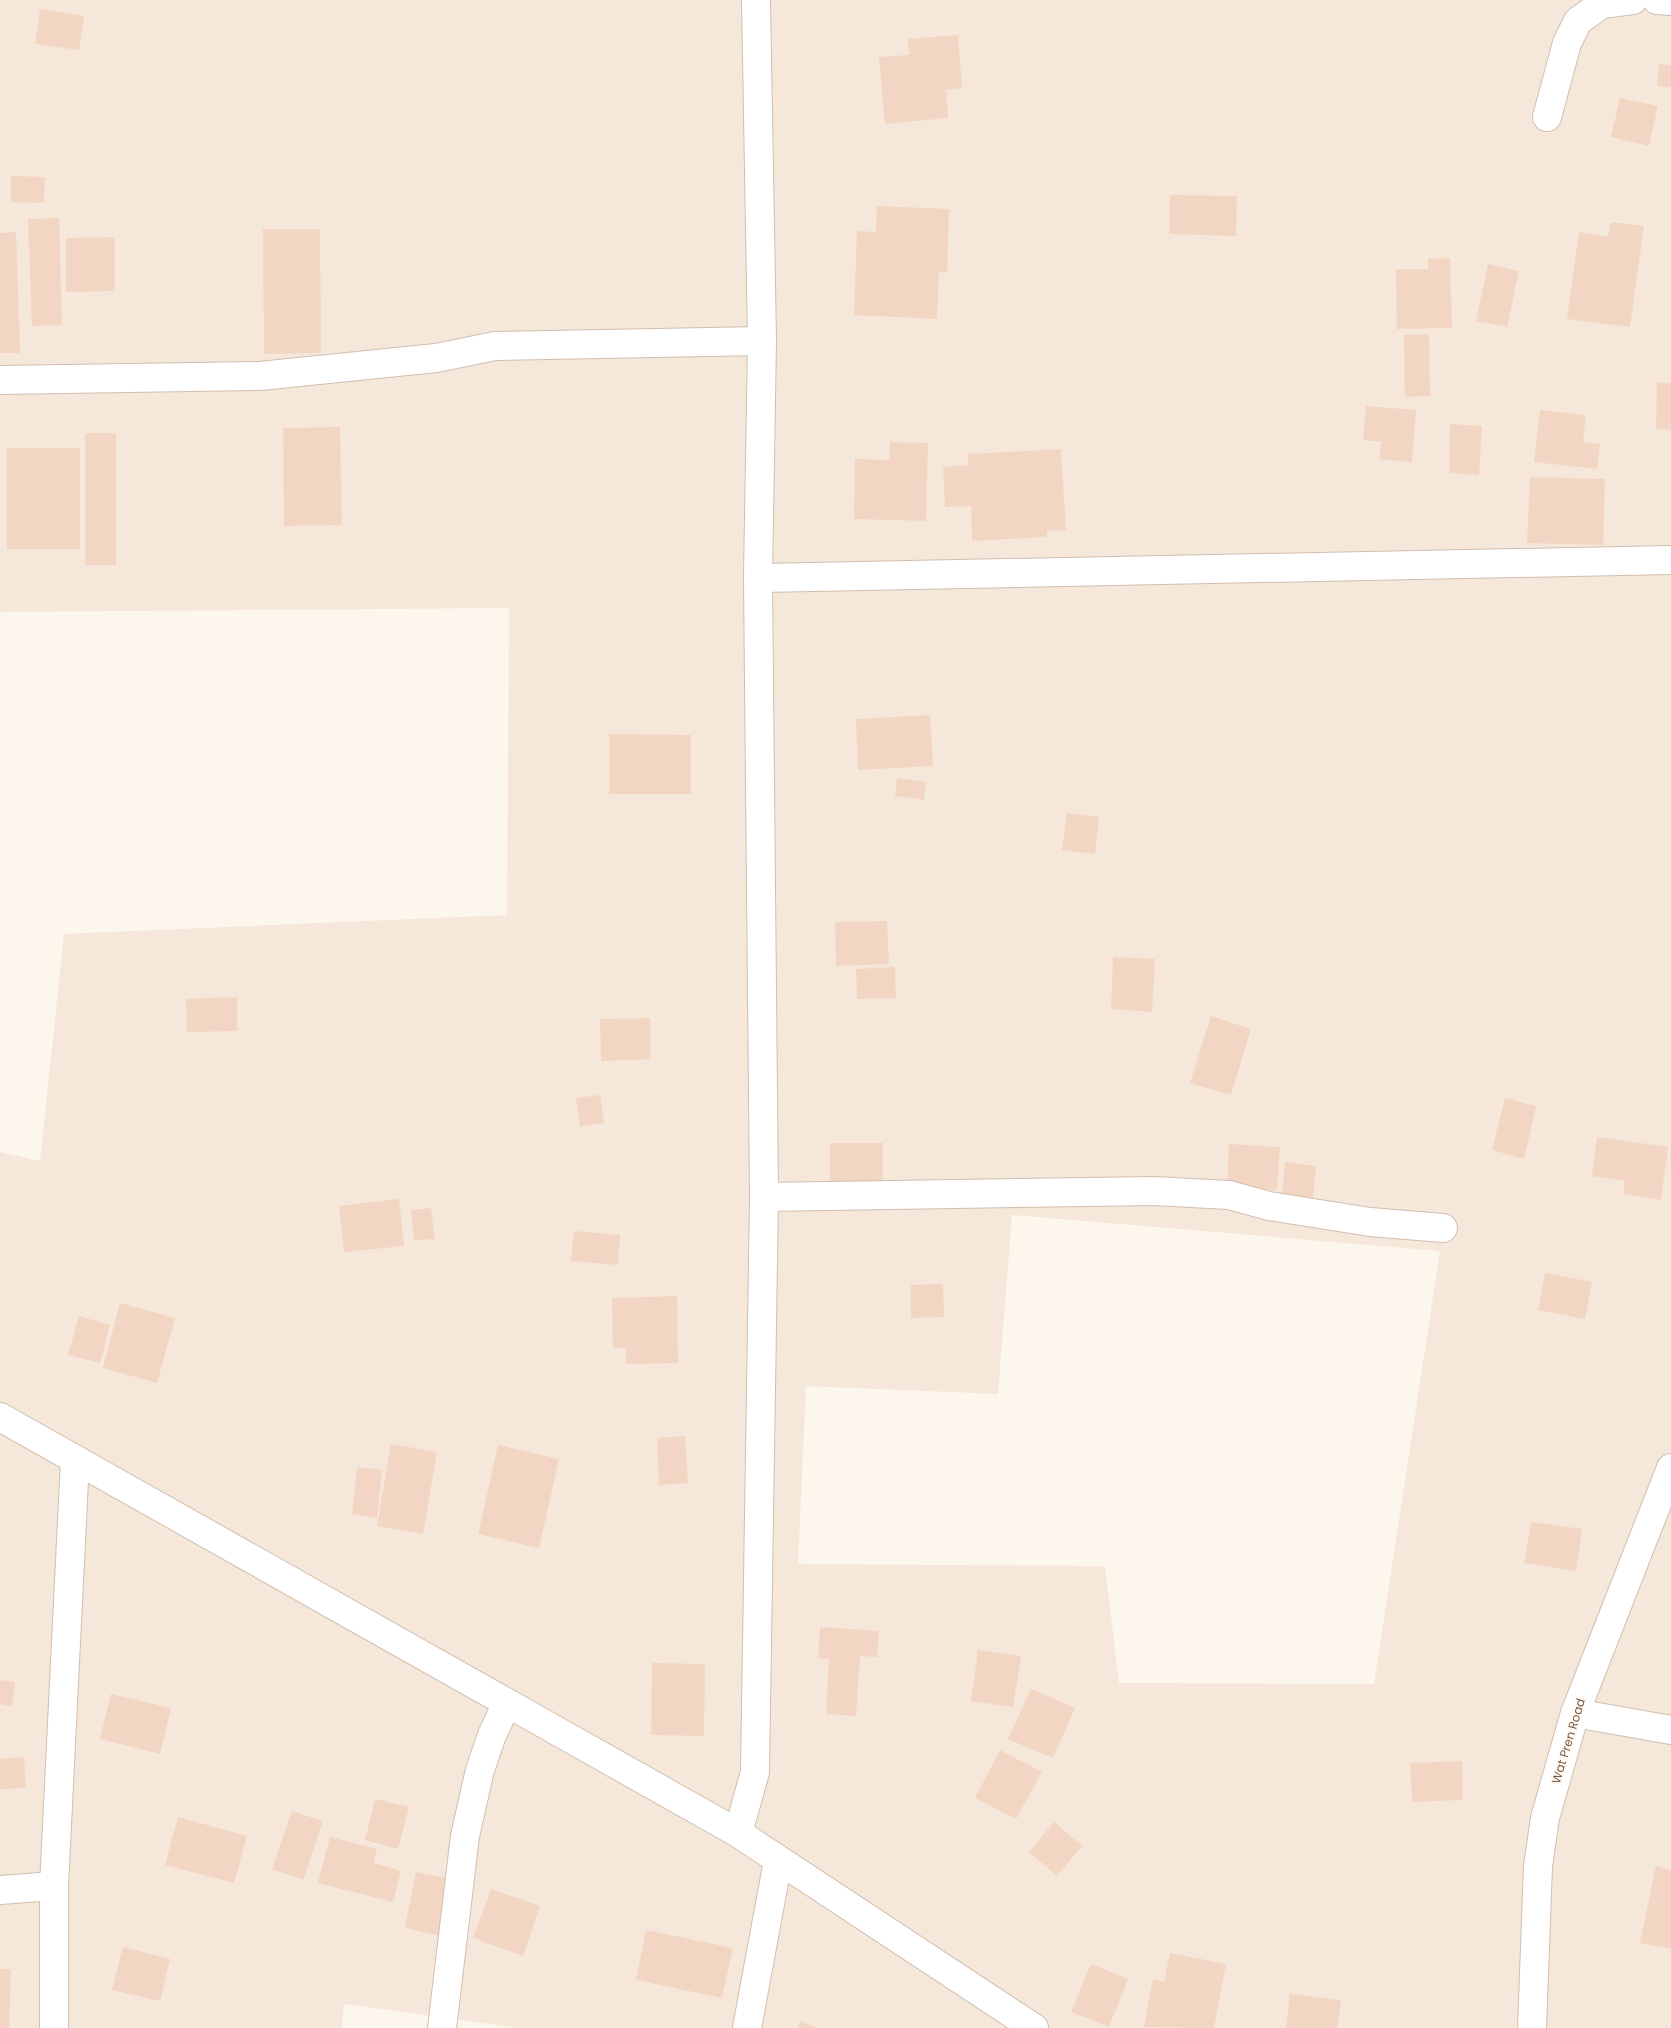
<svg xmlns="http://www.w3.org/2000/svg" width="1671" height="2028" font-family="Poppins,sans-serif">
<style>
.residential{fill:#f5e8da;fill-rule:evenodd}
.building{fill:#f3d5c3}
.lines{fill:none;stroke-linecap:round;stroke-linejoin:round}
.minor-casing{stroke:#d1beb0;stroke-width:30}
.minor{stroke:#fff;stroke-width:28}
.labels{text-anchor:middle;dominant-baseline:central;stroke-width:4;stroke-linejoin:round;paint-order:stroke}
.street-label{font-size:12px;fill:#7a5c4d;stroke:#fffaf3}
</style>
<rect width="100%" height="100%" fill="#fdf6ec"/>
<path class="residential" d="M 0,0 L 1671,0 L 1671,2028 L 519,2028 L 344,2004 L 342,2028 L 0,2028 L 0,1152 L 40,1161 L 64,934 L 507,915 L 509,608 L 0,612 ZM 1012,1215 L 1440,1251 L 1374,1684 L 1119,1683 L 1105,1566 L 798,1564 L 806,1386 L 998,1394 Z"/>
<g class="building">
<polygon points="40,9 84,16 79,50 35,44"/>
<polygon points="958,35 962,88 946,90 948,118 885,124 879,57 909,55 908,39"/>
<polygon points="1659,64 1671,65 1671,87 1657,86"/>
<polygon points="1620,98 1658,106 1649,146 1611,137"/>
<polygon points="11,176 45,177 44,203 11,202"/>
<polygon points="1170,195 1237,196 1236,236 1169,234"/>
<polygon points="877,206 949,209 947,273 939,272 937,319 854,315 857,231 876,232"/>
<polygon points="59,218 62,325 32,326 28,219"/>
<polygon points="1611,222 1644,226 1630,327 1567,319 1579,232 1608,237"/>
<polygon points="263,229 320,229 321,353 264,354"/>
<polygon points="16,232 20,353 0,353 0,233"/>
<polygon points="115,237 115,291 66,292 66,238"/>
<polygon points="1450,258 1452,328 1397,329 1396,269 1428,269 1428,259"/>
<polygon points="1488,264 1519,271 1507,327 1476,321"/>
<polygon points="1429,334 1430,396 1405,397 1404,335"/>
<polygon points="1657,382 1671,383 1671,430 1656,429"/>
<polygon points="1366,406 1416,410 1412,462 1379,459 1381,442 1363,440"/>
<polygon points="1540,410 1586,415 1583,442 1600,444 1597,469 1534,462"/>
<polygon points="1450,424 1482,426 1479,475 1449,473"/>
<polygon points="340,427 342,525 284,526 283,428"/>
<rect x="85" y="433" width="31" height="132"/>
<polygon points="890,442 928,443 926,521 854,519 855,459 889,460"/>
<rect x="7" y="448" width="73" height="101"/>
<polygon points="1061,449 1066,530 1047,531 1047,537 972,541 971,506 945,507 943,467 968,465 968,454"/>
<polygon points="1530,477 1605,479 1603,545 1527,543"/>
<polygon points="930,715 933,766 858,770 856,719"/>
<polygon points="609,734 691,735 691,794 609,794"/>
<polygon points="897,778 926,782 924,800 895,796"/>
<polygon points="1067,813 1099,817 1095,854 1062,850"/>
<polygon points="887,921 889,964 836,966 835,922"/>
<polygon points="1113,957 1155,959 1152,1012 1111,1009"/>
<polygon points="895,967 896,998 857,999 856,969"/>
<polygon points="237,997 237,1031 187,1032 186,999"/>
<polygon points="1211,1016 1251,1029 1231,1095 1190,1083"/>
<polygon points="650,1018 651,1059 601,1061 600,1019"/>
<polygon points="600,1095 604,1123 580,1127 576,1098"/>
<polygon points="1505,1098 1536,1106 1524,1159 1492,1150"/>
<polygon points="1597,1137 1668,1147 1661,1200 1623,1194 1625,1181 1592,1176"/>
<rect x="830" y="1143" width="53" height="52"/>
<polygon points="1229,1144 1280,1147 1277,1190 1227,1187"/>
<polygon points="1285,1162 1316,1166 1313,1198 1282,1194"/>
<polygon points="399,1199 404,1246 344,1252 339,1206"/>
<polygon points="431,1208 435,1239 414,1240 411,1210"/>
<polygon points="574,1231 620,1235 618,1265 571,1261"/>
<polygon points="1545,1273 1592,1282 1585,1319 1538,1310"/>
<polygon points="943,1284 944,1317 911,1318 911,1285"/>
<polygon points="677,1296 678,1363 626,1364 626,1348 613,1348 612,1298"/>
<polygon points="120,1303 175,1318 157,1383 103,1368"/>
<polygon points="79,1316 110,1325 100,1363 68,1355"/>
<polygon points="685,1436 688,1483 659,1485 657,1438"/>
<polygon points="391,1444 437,1452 423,1534 377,1526"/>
<polygon points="498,1445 559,1459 539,1548 478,1534"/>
<polygon points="357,1467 382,1470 377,1518 352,1514"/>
<polygon points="1531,1522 1582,1529 1576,1571 1524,1563"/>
<polygon points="820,1627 879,1631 877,1657 860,1656 856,1716 826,1714 829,1659 818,1658"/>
<polygon points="978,1650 1021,1656 1013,1707 971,1701"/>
<polygon points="652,1663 705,1664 704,1736 651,1735"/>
<polygon points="0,1680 15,1682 12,1706 0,1704"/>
<polygon points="1031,1689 1075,1708 1053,1758 1008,1739"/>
<polygon points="111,1694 171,1708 160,1754 100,1739"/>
<polygon points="1000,1750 1042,1772 1016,1819 975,1798"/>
<polygon points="24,1757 26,1788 0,1789 0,1759"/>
<polygon points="1462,1761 1463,1800 1412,1802 1410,1763"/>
<polygon points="375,1799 409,1807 398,1849 365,1840"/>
<polygon points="292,1811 323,1821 303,1880 272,1869"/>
<polygon points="178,1817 247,1836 234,1883 165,1865"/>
<polygon points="1054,1822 1082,1846 1057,1876 1029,1852"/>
<polygon points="330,1837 377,1849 374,1863 401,1871 393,1902 318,1883"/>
<polygon points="1656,1866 1671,1870 1671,1949 1640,1943"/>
<polygon points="416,1872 457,1880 446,1937 405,1928"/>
<polygon points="491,1889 540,1906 523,1956 473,1938"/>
<polygon points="646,1930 733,1948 722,1998 636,1980"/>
<polygon points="123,1947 170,1959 160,2001 112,1990"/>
<polygon points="1170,1953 1226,1964 1214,2028 1144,2027 1153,1979 1164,1982"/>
<polygon points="1091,1964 1128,1979 1109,2027 1071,2012"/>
<polygon points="0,1969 11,1969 9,2028 0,2028"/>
<polygon points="1290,1994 1341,2000 1337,2028 1286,2028"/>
<polygon points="800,2021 817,2028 798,2028"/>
</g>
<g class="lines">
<g class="minor-casing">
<g id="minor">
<polyline points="1657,0 1671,1"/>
<polyline points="1547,117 1567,43 1578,21 1602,4 1633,0"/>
<polyline points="0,380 260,376 436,358 495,346 762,341"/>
<polyline points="758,578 1671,560"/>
<polyline points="764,1197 1154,1191 1229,1195 1269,1206 1370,1222 1443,1228"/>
<polyline points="0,1417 738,1833 1034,2028"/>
<polyline points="1575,1713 1671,1730"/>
<polyline points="738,1833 755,1772 764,1197 758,578 762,341 756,0"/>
<polyline points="0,1890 54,1886"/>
<polyline points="54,2028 54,1886 75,1460"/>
<polyline points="442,2028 465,1836 480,1770 492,1735 507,1703"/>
<polyline points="747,2028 778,1861"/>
<polyline points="1532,2028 1538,1866 1545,1818 1575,1713 1671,1468"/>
</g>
</g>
<use href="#minor" class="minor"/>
</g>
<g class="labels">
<g class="street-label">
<text transform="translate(1568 1741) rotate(-73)">Wat Pren Road</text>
</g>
</g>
</svg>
